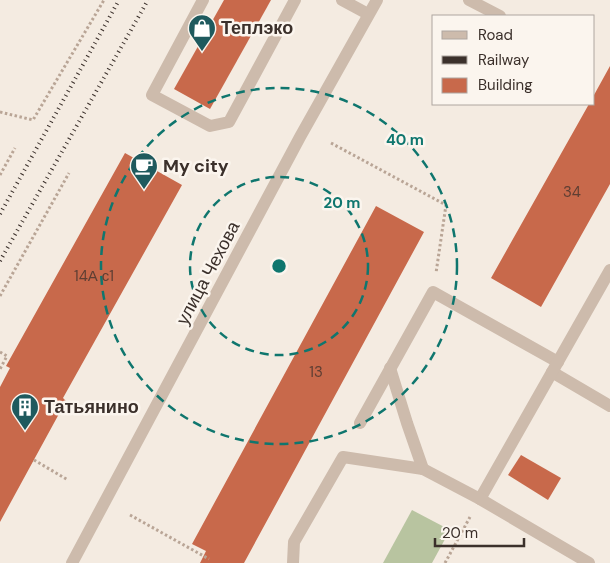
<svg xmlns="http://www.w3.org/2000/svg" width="610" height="563" font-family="'DM Sans',sans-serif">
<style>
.green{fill:#b8c4a0}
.building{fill:#c8694b}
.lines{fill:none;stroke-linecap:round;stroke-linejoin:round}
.path{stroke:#b9a596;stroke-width:3;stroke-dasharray:2.5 2.5;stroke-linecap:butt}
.service{stroke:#cdbbac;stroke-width:12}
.tertiary{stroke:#cdbbac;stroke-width:12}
.rail{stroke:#3b302b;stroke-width:4;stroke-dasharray:1 4;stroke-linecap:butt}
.ring{fill:none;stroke:#0f766e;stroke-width:2.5;stroke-dasharray:9 6}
.labels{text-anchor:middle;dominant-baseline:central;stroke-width:5;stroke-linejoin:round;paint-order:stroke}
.number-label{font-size:15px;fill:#5e3e33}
.poi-label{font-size:18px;font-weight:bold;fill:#3b302b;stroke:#fbf5ee;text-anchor:start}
.street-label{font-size:18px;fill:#3b302b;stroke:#fbf5ee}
.centre{fill:#0f766e;stroke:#fbf5ee;stroke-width:2.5}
.ring-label{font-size:15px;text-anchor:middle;font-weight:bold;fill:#0f766e;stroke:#fbf5ee;stroke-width:5;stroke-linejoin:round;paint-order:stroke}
</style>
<rect width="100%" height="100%" fill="#f4ebe1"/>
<polygon class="green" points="412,510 450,530 432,563 383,563"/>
<g class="building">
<polygon points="224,0 271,0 210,109 174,89"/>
<polygon points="610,66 610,184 541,307 491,278 589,104 594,104 594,95"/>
<polygon points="125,153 182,185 63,398 66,401 0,522 0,387 10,368 6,366"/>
<polygon points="376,206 424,232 244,563 200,563 206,551 192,544"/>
<polygon points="521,455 561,478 548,500 508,475"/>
</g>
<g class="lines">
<g class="path">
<polyline points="0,112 33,120 104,0"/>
<polyline points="331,143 446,205 436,273"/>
<polyline points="0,175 15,148"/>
<polyline points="0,296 69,173"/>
<polyline points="0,352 7,356 0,369"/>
<polyline points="34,460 68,480"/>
<polyline points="130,515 209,559"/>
<polyline points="445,563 470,517"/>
</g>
<g class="service">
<polyline points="203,0 152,95 210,126 229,122 295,0"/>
<polyline points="342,0 368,14"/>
<polyline points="469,0 500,16"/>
<polyline points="390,368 407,423 423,469"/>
<polyline points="552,372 610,406"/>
<polyline points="360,423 433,292 558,362"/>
<polyline points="480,499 610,270"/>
<polyline points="293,563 294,542 343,457 423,469 480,499 589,563"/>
</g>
<polyline class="tertiary" points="72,563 300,137 377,0"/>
<g class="rail">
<polyline points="0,214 119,0"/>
<polyline points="0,261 148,0"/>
</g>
</g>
<g class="ring">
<circle cx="279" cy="266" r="89"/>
<circle cx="279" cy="266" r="178"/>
</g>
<defs>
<g id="shop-pin" transform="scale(1.4375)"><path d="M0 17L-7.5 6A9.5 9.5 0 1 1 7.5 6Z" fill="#1f5a5e" stroke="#fbf5ee"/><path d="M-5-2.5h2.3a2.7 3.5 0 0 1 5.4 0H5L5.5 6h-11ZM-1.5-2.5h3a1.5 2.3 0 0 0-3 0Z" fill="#fff"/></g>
<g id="cafe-pin" transform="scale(1.4375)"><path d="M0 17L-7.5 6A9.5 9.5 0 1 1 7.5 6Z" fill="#1f5a5e" stroke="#fbf5ee"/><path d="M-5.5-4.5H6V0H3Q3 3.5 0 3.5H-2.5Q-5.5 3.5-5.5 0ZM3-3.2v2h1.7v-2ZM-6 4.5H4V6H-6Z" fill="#fff"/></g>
<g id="building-pin" transform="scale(1.4375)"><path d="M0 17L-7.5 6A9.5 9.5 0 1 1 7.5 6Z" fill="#1f5a5e" stroke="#fbf5ee"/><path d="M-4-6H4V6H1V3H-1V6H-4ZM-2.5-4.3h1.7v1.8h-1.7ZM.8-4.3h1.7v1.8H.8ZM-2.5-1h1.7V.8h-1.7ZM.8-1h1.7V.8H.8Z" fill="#fff"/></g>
</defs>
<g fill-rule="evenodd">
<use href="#shop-pin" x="202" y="28"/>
<use href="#cafe-pin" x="144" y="166"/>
<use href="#building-pin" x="25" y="407"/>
</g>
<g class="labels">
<g class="number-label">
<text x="572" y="192">34</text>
<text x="94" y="276">14А с1</text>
<text x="316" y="372">13</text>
</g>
<g class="poi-label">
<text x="221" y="28">Теплэко</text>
<text x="163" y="166">My city</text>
<text x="44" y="407">Татьянино</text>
</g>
<g class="street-label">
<text transform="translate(208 273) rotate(-62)">улица Чехова</text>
</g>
</g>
<circle cx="279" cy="266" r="8" class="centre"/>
<g class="ring-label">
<text x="405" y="145">40 m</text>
<text x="342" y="208">20 m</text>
</g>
<rect x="432" y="15" width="162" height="90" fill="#fbf5ee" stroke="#aea6a0"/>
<rect x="442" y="31" width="25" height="8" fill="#cdbbac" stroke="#aea6a0"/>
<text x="478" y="40" font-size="15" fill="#3b302b">Road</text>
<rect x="442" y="56" width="25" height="8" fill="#3b302b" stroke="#aea6a0"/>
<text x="478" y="65" font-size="15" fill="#3b302b">Railway</text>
<rect x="442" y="78" width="25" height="15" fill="#c8694b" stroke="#aea6a0"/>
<text x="478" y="90" font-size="15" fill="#3b302b">Building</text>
<path d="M435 538v8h89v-8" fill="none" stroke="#3b302b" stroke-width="2.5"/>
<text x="442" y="538" font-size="15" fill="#3b302b" stroke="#fbf5ee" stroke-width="4" paint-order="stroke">20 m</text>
</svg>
